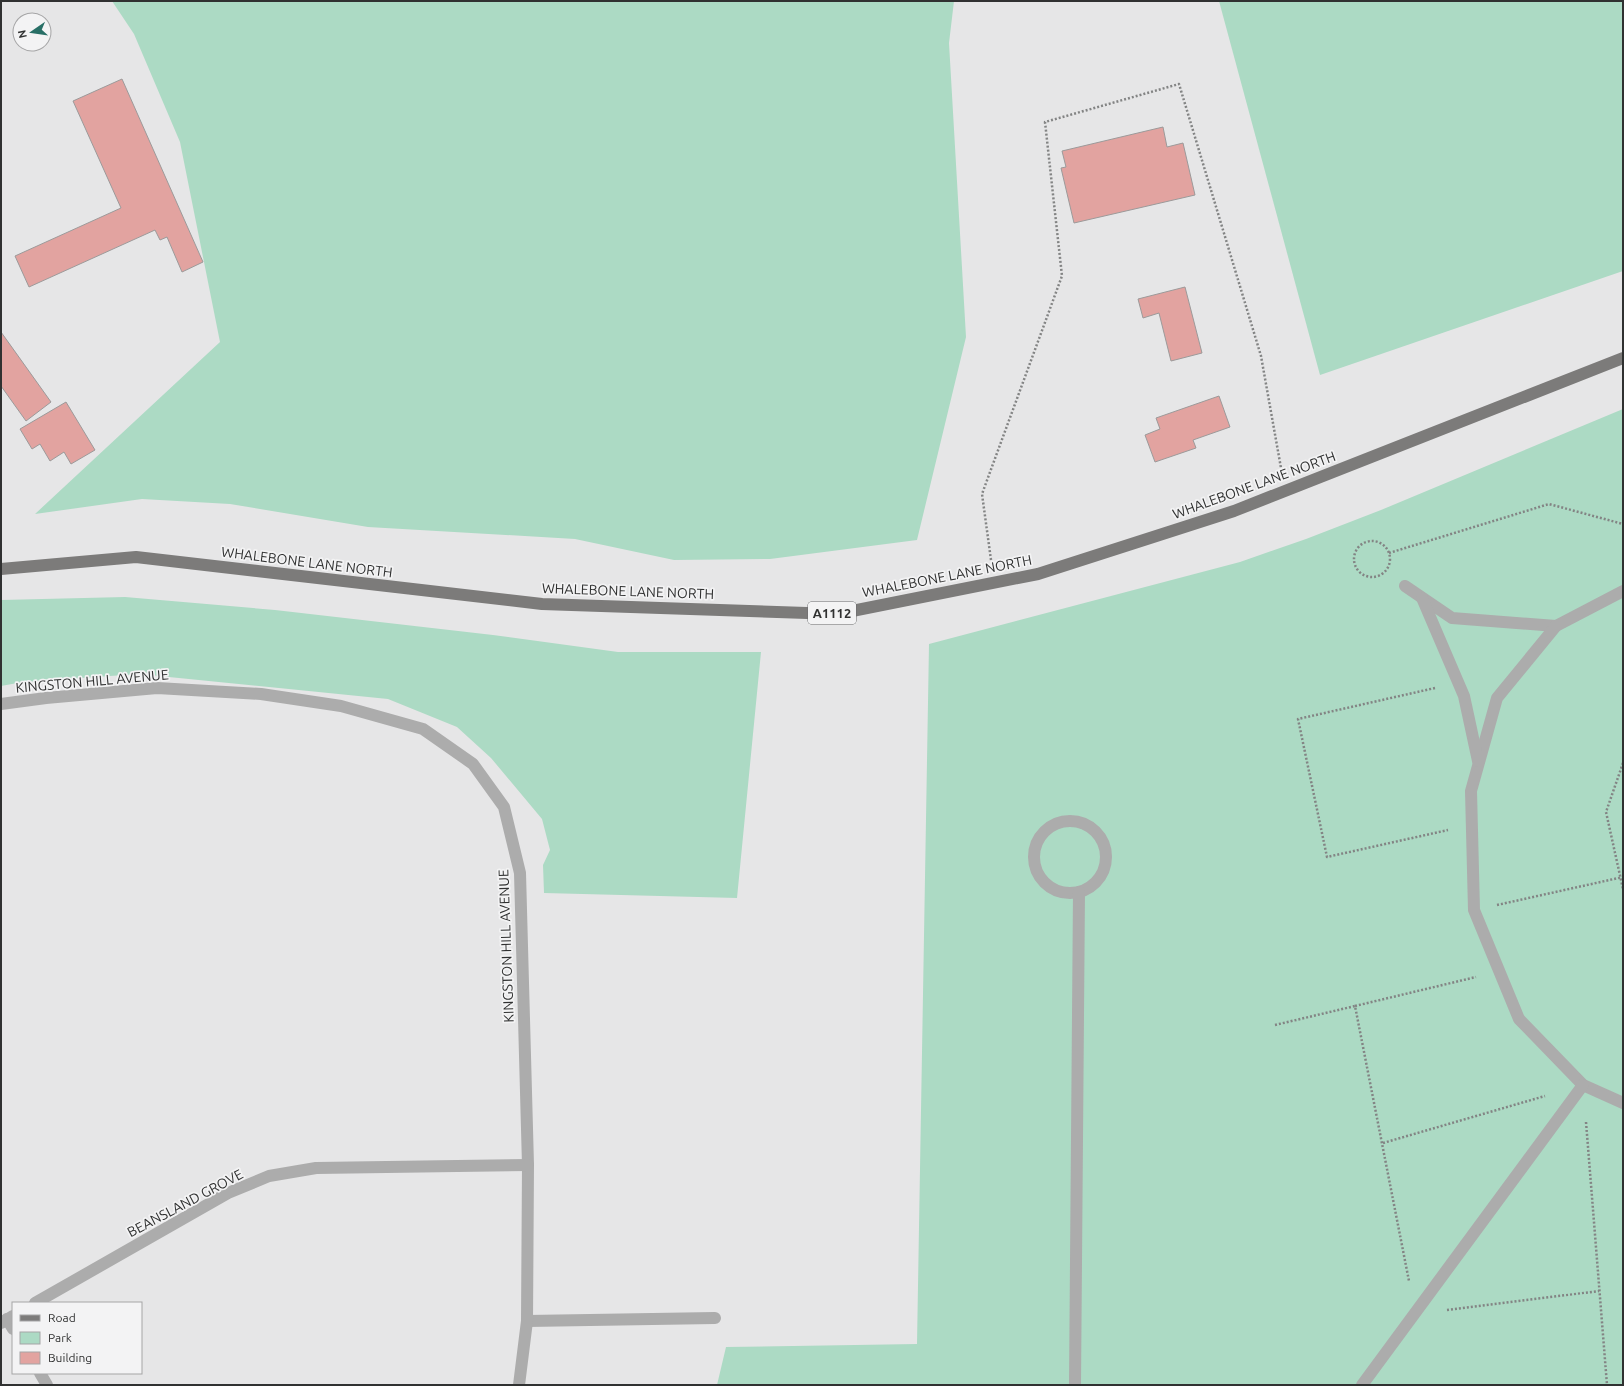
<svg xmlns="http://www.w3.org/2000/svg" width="1624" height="1386" font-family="Ubuntu,sans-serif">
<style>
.green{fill:#acdac4}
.building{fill:#e2a3a0;stroke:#9c9a9a}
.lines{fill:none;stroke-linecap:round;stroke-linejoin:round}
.path{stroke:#838484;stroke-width:2.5;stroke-dasharray:2 2;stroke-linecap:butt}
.lane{stroke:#acacac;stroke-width:12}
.street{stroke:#acacac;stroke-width:12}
.primary{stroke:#7c7b7a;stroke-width:12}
.labels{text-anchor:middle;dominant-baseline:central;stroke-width:3.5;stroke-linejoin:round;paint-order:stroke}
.shield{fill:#f3f3f4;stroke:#6a6b6c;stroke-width:1}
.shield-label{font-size:13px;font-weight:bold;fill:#303131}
.street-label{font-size:14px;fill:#303131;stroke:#f3f3f4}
</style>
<rect width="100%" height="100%" fill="#e6e6e7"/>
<g class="green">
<polygon points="112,1 954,1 949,43 966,337 917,540 770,559 674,560 575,539 368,527 230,504 142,499 35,514 220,342 180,142 134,34"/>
<polygon points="1219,1 1623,1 1623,271 1320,375"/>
<polygon points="1623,409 1623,1385 717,1385 726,1347 917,1344 929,644 1240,562 1306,539 1381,510"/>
<polygon points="125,597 275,610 493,635 618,652 761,652 737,898 544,893 543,865 550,850 542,819 491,758 457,727 388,699 139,674 23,682 1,686 1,600"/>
</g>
<g class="building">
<polygon points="122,79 203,262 182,272 167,237 160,240 155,230 29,287 15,256 121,208 73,101"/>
<polygon points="1163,127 1167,147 1183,143 1195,195 1074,223 1061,168 1066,167 1062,151"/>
<polygon points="1185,287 1202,353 1171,361 1159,313 1143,318 1138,299"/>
<polygon points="1,332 51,402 26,421 1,386"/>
<polygon points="1219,396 1230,427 1193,440 1196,448 1155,462 1145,435 1160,429 1156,418"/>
<polygon points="66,402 95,450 71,464 64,452 50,461 40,444 32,449 20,429"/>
</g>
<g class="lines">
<g class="path">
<circle cx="1372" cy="559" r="18"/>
<polyline points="1389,553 1549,504 1623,524"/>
<polyline points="991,560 982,494 1062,276 1045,122 1179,84 1261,356 1281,468"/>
<polyline points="1435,688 1298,719 1327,857 1448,830"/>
<polyline points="1623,763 1606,812 1623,889"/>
<polyline points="1497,905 1623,877"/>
<polyline points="1355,1006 1476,977"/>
<polyline points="1275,1025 1355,1006 1409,1281"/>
<polyline points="1586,1122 1607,1385"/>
<polyline points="1383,1143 1545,1096"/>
<polyline points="1447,1310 1599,1291"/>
</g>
<g class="lane">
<polyline points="1405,586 1452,618 1556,626"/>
<polyline points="1623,591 1556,626 1497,698 1471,791 1474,910 1519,1019 1583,1085 1623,1103"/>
<polyline points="1422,598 1464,696 1478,761"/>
<circle cx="1070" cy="857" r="36"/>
<polyline points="7,1319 13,1329"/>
<polyline points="527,1321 715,1318"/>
<polyline points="40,1373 47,1385"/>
<polyline points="1075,1385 1079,892"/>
<polyline points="1362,1385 1583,1085"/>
</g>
<g class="street">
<polyline points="1,704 46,698 157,688 261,694 341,706 423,729 473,764 504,807 520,873 528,1165 527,1321 519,1385"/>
<polyline points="35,1303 228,1193 269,1176 316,1168 528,1165"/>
<polyline points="1,1323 13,1316"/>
</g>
<polyline class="primary" points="1,569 136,557 542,604 837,614 1038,574 1234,511 1623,358"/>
</g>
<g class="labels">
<rect class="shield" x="808" y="602" width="48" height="22" rx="3"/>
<g class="shield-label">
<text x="832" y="613">A1112</text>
</g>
<g class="street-label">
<text transform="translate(1254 485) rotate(-20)">WHALEBONE LANE NORTH</text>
<text transform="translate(307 562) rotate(7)">WHALEBONE LANE NORTH</text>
<text transform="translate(947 576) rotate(-11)">WHALEBONE LANE NORTH</text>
<text transform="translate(628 591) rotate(2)">WHALEBONE LANE NORTH</text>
<text transform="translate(92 681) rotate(-5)">KINGSTON HILL AVENUE</text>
<text transform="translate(506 946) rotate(-92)">KINGSTON HILL AVENUE</text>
<text transform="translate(185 1203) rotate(-28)">BEANSLAND GROVE</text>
</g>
</g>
<rect width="1624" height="1386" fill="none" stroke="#303131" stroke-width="4"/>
<rect x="12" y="1302" width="130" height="72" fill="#f3f3f4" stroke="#a5a5a6"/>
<rect x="20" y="1315" width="20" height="6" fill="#7c7b7a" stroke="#a5a5a6"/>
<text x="48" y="1322" font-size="12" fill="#303131">Road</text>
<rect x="20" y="1332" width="20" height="12" fill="#acdac4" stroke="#a5a5a6"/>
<text x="48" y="1342" font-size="12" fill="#303131">Park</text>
<rect x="20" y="1352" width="20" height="12" fill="#e2a3a0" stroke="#a5a5a6"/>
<text x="48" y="1362" font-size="12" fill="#303131">Building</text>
<g transform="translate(32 32) rotate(257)"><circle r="19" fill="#f3f3f4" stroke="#a5a5a6"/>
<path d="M0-3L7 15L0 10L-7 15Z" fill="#286f66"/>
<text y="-6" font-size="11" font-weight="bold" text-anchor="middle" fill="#303131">N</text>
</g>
</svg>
